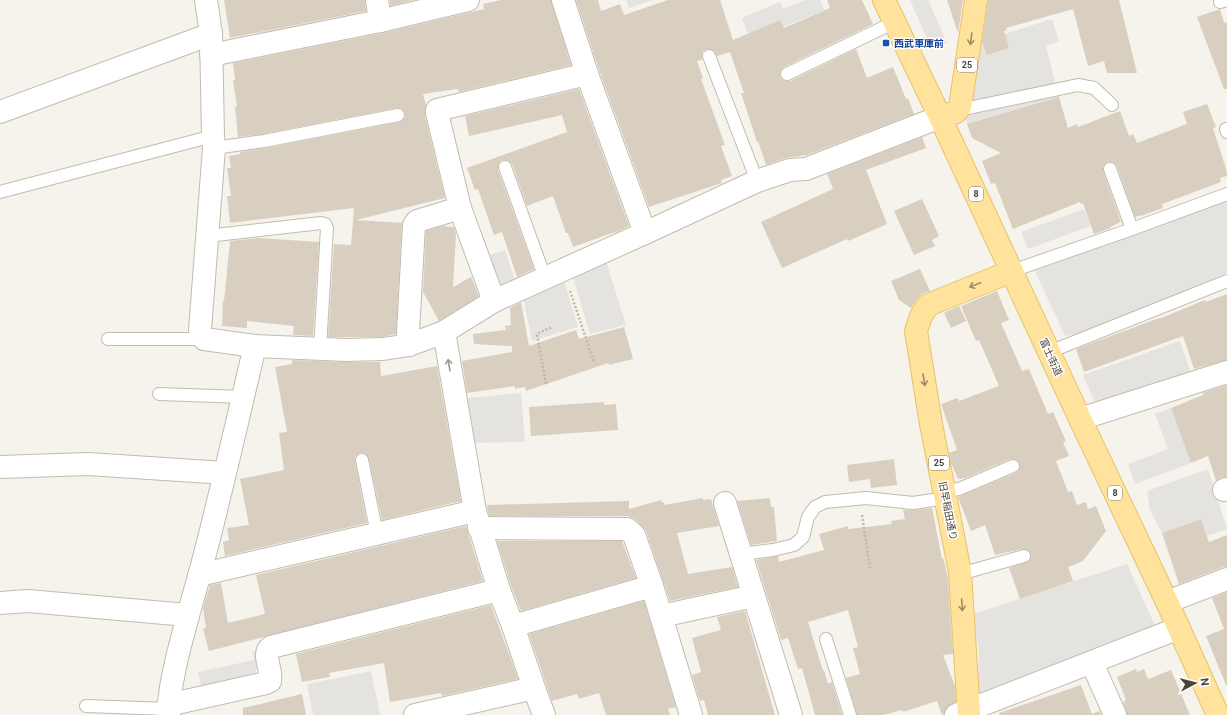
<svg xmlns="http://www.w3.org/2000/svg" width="1227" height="715" font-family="Roboto,'Noto Sans JP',sans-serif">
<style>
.parking{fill:#e5e3e0}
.building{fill:#d8cfc1}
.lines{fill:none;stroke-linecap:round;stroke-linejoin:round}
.lane-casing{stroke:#c2bbae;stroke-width:14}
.street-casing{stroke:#c2bbae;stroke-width:24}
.primary-casing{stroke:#e6c16a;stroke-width:24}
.path{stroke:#c4b79f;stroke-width:2.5;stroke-dasharray:2 2;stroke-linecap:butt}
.lane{stroke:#fff;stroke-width:12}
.street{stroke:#fff;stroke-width:22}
.primary{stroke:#ffe39c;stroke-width:22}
.oneway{stroke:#9c8c66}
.oneway2{stroke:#9c9892}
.transit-dot{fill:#1a4fb4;stroke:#fff;stroke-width:1.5}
.labels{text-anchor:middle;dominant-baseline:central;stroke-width:3;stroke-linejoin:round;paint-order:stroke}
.shield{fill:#fff;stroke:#817c74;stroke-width:1}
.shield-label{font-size:9px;font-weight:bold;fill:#4b4439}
.transit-label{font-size:10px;font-weight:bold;fill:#164399;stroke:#fff;text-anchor:start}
.street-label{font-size:10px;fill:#4b4439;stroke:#fff}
</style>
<rect width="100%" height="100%" fill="#f6f3ec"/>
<g class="parking">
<polygon points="626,0 653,0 629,8"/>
<polygon points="805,0 820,0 825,10 783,27 780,20 748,34 742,18 780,2 783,9"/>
<polygon points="910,0 928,0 947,43 932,50"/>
<polygon points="1052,19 1059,41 1046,46 1059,97 967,124 966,116 975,44 982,41 987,55 1009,48 1004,34"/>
<polygon points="1226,201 1227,204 1227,273 1089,331 1065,336 1035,271"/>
<polygon points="1084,209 1091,226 1028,249 1021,232"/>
<polygon points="505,250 515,281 503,285 497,283 487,256"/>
<polygon points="605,258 626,325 590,334 572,274"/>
<polygon points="563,278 578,327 532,341 523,297"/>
<polygon points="1180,341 1192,376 1105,406 1095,402 1083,375"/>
<polygon points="521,393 525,442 470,443 467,398"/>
<polygon points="1171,408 1191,463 1135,484 1128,464 1168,449 1155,414"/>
<polygon points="1208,469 1227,529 1207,536 1201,519 1162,533 1150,510 1147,491"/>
<polygon points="1127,564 1157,630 985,697 977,692 979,653 973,614"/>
<polygon points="260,650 264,667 255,669 257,677 202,689 198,672 254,660 252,652"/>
<polygon points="371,671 380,715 313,715 307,684"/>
</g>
<g class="building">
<polygon points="224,0 365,0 366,11 230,38"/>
<polygon points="390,0 414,0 390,6"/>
<polygon points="501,0 551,0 571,65 459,92 458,89 423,94 426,105 425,116 445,198 356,220 402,223 396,334 382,337 328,337 334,244 351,245 354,208 230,223 227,196 231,196 227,168 231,168 229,156 240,154 240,152 265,148 399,122 405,118 405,113 401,108 397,108 263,134 238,137 235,107 237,106 233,80 235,80 233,63 383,33 484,9 483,4"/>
<polygon points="576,0 598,0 601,11 620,4 624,15 668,0 720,0 733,40 780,20 784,28 830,8 827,0 862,0 873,24 784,67 781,70 780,77 783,80 790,81 856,49 867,78 893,67 906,99 908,98 914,114 807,155 786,158 766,165 758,141 757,142 741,93 744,93 730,52 717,56 713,50 707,49 703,51 702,54 702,60 697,61 703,78 701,79 725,145 721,146 732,176 721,180 722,183 649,207 599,70"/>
<polygon points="947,0 963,0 958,33"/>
<polygon points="988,0 1119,0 1137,73 1107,73 1104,61 1088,66 1073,9 1006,28 1007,30 1004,31 1009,48 987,55 982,42"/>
<polygon points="1220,9 1224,23 1227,22 1227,89 1224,89 1197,17"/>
<polygon points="579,89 629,226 615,233 615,232 573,247 568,233 566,233 553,196 527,206 512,164 507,160 502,160 498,165 498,170 534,269 517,277 502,232 494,235 478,189 475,190 467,168 567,132 562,115 469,136 465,116"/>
<polygon points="1059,97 1068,128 1077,124 1078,127 1120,111 1129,136 1133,134 1137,143 1187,124 1183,112 1207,104 1216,127 1213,128 1227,172 1227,176 1220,178 1221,182 1162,204 1163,208 1141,216 1141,215 1135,217 1117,166 1114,163 1108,162 1104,165 1103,171 1121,222 1110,227 1111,228 1094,234 1083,203 1081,204 1080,202 1013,229 995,183 991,184 982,161 1001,153 972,138 967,124"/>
<polygon points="922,137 926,148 866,170 887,224 848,241 847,239 782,268 761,222 833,189 827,174"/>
<polygon points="922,199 939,236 932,240 935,246 914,255 894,211"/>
<polygon points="443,226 454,227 456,234 453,287 471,277 479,296 439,321 423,292 426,231"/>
<polygon points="259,238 319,242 313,336 293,335 294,326 247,321 247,328 222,326 223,301 224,301 230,241"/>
<polygon points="920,269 930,291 923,293 918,298 911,308 899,300 891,281"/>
<polygon points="997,291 1009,320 1001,323 1022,371 1029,369 1048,414 1053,412 1066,441 1063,442 1069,456 1056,461 1068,492 1072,491 1077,505 1086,502 1088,509 1096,506 1106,531 1083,561 1068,567 1073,581 1020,599 1009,568 1029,561 1031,557 1029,551 1022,549 995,555 985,525 971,531 958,497 1016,473 1019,470 1020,463 1017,460 1010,459 965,478 958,479 951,463 949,453 957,450 941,404 957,398 959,401 999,386 979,340 976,341 961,306"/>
<polygon points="1227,294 1227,360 1194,369 1183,336 1084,372 1076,349 1159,318 1159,319 1205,300 1206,302"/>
<polygon points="521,302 529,346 576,330 579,339 624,327 633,359 609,365 608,363 526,391 525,387 515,389 515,386 467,393 462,361 512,352 512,346 474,344 473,334 506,330 505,326 511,325 510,308"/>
<polygon points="959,306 966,321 951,328 944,313"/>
<polygon points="292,360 345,362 380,362 381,376 437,366 461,501 382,520 369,459 365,453 360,453 355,457 355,461 367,523 225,556 223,542 229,540 227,528 249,525 240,479 284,470 279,433 287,432 275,367 292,364"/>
<polygon points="1227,385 1227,477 1220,478 1216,481 1208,456 1191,463 1171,408 1203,395 1202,393"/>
<polygon points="604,402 604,405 616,404 618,430 531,436 529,407"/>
<polygon points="894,459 897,485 871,488 870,479 849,482 847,465"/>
<polygon points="703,498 703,500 711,499 719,526 677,533 688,574 732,567 738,587 670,601 646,531 642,526 635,519 627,516 489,516 487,505 629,501 629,509 661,500 662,503 664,502 665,505"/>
<polygon points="770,498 771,507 774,507 777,541 751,545 737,501"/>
<polygon points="932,508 942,559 943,558 948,578 953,654 943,655 955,686 956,702 947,707 944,715 942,715 937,701 903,712 902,710 883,715 857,715 846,678 860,674 853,648 858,647 848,610 808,622 823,671 824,670 828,684 832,682 842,715 815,715 802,668 798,669 788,638 781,640 756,560 778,556 779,562 824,550 819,534 848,526 848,529 892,524 891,521 905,519 903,510 914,510"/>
<polygon points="1201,519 1209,542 1227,535 1227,567 1223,567 1179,584 1162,533"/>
<polygon points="466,526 483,581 209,651 203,629 206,628 203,608 210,585 221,583 228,623 265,614 256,575"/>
<polygon points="497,541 622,541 636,578 521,611 511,586"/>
<polygon points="1227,592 1227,685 1226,685 1206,636 1224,629 1212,598"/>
<polygon points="644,601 676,707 668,709 670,715 606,715 599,693 579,699 577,694 552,701 529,634"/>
<polygon points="491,605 518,679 442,696 441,693 390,702 384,663 329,673 330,677 302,682 296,654"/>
<polygon points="745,611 775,715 708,715 704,700 700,701 692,675 701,672 692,638 721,630 717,617"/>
<polygon points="1136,669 1137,672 1144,669 1148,679 1171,670 1190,715 1127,715 1123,702 1126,700 1117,677"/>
<polygon points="1081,685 1092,714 1099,711 1101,715 1000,715 999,713"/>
<polygon points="302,694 306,715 243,715 243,708"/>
</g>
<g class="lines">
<g class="lane-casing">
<g id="lane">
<polyline points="1220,2 1227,0"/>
<polyline points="709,56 757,181"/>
<polyline points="787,74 895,22"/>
<polyline points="959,110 1078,85 1094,88 1112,105"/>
<polyline points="1226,129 1227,132"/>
<polyline points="214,148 264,141 398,115"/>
<polyline points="505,167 545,278"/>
<polyline points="1110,169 1132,229"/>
<polyline points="0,192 213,136"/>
<polyline points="207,236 321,223 325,224 327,228 320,349"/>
<polyline points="1012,271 1132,229 1227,194"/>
<polyline points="108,339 194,339 201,335"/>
<polyline points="1049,352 1227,281"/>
<polyline points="159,394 243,397"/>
<polyline points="362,460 377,534"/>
<polyline points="944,491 959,489 1013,466"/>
<polyline points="741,554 773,550 794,545 803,537 808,517 815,507 825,502 866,498 913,503 946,498"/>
<polyline points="960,572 967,572 1024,556"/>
<polyline points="826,639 850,715"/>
<polyline points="86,706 168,709"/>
</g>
</g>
<g class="street-casing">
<g id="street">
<polyline points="206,0 211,34 213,136 214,148 200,330 201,335 204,339 255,346 346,350 383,349 409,345 444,332 494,301 645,233 757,181 790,170 806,169 940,117"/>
<polyline points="377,0 380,21"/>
<polyline points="563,0 587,74 645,233"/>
<polyline points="211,54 221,53 380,21 468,0"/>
<polyline points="0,112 211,34"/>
<polyline points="494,301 460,208 437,113 437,110 587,74"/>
<polyline points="444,332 475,511 499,590 513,626 534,688 544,715"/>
<polyline points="409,345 408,332 414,225 417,221 460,208"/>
<polyline points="1080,419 1227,372"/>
<polyline points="0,467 88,464 225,473"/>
<polyline points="1224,490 1227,489"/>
<polyline points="725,503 791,715"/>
<polyline points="479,528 627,529 634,535 652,586 691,715"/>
<polyline points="199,575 475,511"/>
<polyline points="1167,602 1227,579"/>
<polyline points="0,603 28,601 187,615"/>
<polyline points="661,616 754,596"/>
<polyline points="513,626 652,586"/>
<polyline points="1092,663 1115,715"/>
<path d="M 168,705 L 266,683 L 270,681 C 273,670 261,654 271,647 L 499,590"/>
<path d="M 169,715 C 168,696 173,677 177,658 C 184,629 192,601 200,573 C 220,498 237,422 255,346"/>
<polyline points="415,715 534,688"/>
<polyline points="956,715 1179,628"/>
</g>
</g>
<g class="primary-casing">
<g id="primary">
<polyline points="884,0 940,117 1080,419 1167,602 1218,715"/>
<polyline points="940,117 956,112 960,107 976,0"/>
<polyline points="969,715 960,572 931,424 916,331 921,316 928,305 1012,271"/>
</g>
</g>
<g class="path">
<polyline points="570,291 594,362"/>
<polyline points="546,384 537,335 540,332 553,327"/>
<polyline points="862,515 870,568"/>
</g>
<use href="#lane" class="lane"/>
<use href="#street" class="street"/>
<use href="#primary" class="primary"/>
</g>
<defs><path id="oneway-shaft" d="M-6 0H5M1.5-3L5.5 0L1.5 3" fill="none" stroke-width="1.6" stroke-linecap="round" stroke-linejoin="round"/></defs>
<g class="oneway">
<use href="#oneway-shaft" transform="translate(971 39) rotate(98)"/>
<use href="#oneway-shaft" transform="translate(975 285) rotate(158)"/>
<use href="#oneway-shaft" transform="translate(924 380) rotate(81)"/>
<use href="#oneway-shaft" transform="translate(962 605) rotate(86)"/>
</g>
<use class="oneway2" href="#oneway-shaft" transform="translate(449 365) rotate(-99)"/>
<rect class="transit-dot" x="882" y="39" width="8" height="8" rx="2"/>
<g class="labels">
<g class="shield">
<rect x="957" y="58" width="20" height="14" rx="3"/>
<rect x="969" y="187" width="14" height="14" rx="3"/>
<rect x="929" y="456" width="20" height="14" rx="3"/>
<rect x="1108" y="486" width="14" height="14" rx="3"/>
</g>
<g class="shield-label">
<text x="967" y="65">25</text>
<text x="976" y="194">8</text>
<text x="939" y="463">25</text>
<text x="1115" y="493">8</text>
</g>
<g class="transit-label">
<text x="894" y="43">西武車庫前</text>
</g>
<g class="street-label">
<text transform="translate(1051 357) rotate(65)">富士街道</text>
<text transform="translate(948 511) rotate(79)">旧早稲田通り</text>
</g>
</g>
<g transform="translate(1195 683) rotate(83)" stroke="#ffffff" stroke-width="3" paint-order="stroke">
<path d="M0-3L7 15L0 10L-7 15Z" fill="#4b4439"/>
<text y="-6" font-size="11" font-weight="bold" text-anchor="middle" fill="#4b4439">N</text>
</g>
</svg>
